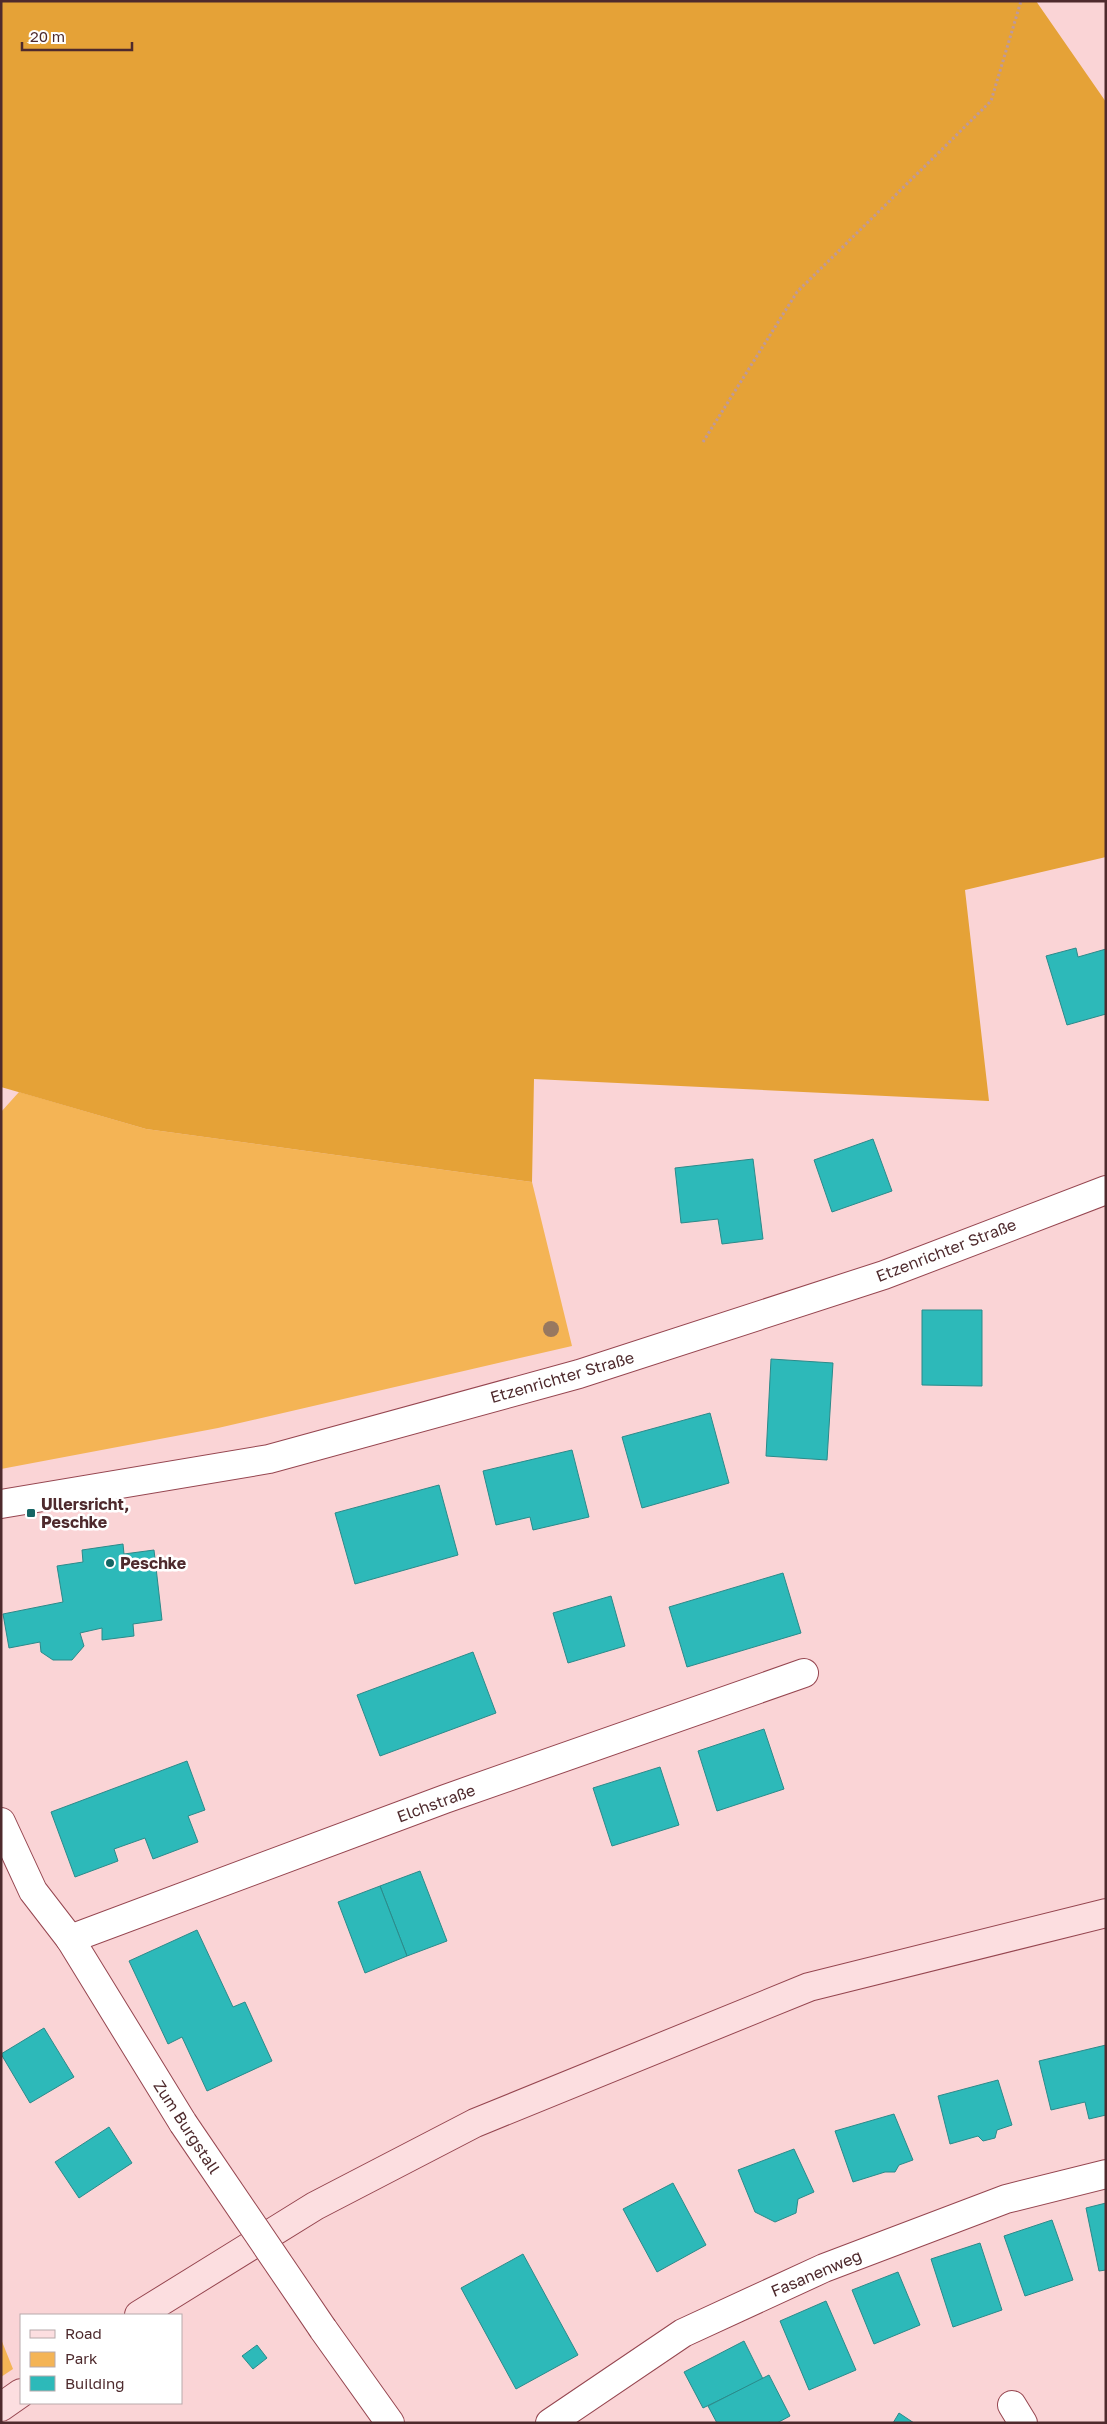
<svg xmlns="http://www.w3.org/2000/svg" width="1107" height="2424" font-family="'Golos Text',sans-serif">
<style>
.green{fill:#f4b455}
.forest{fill:#e5a237}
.building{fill:#2db9b9;stroke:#2b8a8a}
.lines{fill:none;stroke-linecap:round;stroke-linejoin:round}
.minor-casing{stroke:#964650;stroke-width:30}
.secondary-casing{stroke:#964650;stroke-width:30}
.path{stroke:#be999b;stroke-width:3;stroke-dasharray:2.5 2.5;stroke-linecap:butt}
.minor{stroke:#fff;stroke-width:28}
.secondary{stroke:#fcdee0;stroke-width:28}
.minor-bridge-casing{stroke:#964650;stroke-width:30;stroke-linecap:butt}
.minor-bridge{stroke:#fff;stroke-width:28}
.tree{fill:#977860}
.poi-dot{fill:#166564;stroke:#fff;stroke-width:2}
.labels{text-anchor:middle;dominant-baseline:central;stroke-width:5;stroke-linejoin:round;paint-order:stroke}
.street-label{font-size:16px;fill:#4e2a2d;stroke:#fff}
.poi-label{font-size:16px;font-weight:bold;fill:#4e2a2d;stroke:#fff;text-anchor:start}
</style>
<rect width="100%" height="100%" fill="#fad4d6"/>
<g class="green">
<polygon points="19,1092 146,1129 532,1182 572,1346 218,1428 1,1469 1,1112"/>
<polygon points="1,2339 13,2369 1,2377"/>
</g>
<polygon class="forest" points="1,1 1036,1 1106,102 1106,857 965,890 989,1101 534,1079 532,1182 146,1129 1,1087"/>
<g class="building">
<polygon points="1076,948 1078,957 1106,949 1106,1014 1067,1025 1046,956"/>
<polygon points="873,1139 892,1191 832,1212 814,1160"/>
<polygon points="753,1159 763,1239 722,1244 718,1219 681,1223 675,1168"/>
<polygon points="922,1310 982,1310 982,1386 922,1385"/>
<polygon points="771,1359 833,1363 827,1460 766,1456"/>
<polygon points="710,1413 729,1483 642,1508 622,1437"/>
<polygon points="572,1450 589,1517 533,1530 530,1517 496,1525 483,1471"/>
<polygon points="439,1485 458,1555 355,1584 335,1513"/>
<polygon points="123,1544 124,1554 154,1550 162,1620 133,1624 134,1636 102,1640 102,1628 80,1633 84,1646 72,1660 53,1660 41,1652 40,1642 9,1648 3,1614 63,1602 57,1566 83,1562 82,1550"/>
<polygon points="783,1573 801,1633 687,1667 669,1607"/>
<polygon points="611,1596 625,1646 568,1663 553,1613"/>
<polygon points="473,1652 496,1713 380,1756 357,1695"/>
<polygon points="764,1729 784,1789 717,1811 698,1751"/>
<polygon points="187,1761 205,1810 188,1816 198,1842 153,1859 145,1838 114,1849 118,1861 75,1877 51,1812"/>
<polygon points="660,1767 679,1825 612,1846 593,1788"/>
<polygon points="420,1871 447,1941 407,1956 380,1886"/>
<polygon points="380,1886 407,1956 365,1973 338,1902"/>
<polygon points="197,1930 233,2007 245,2002 272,2061 207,2091 182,2037 168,2044 129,1961"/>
<polygon points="44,2028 74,2077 30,2103 1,2054"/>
<polygon points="1106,2045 1106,2115 1089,2119 1085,2102 1051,2110 1039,2061"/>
<polygon points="998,2080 1012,2125 997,2130 995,2138 983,2141 978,2136 950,2144 938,2096"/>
<polygon points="894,2114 913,2160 899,2165 895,2172 885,2172 853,2182 835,2131"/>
<polygon points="109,2127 132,2163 79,2198 55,2162"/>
<polygon points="794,2149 814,2192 798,2199 796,2213 775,2222 755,2212 738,2170"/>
<polygon points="673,2183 706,2245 657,2272 623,2209"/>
<polygon points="1106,2203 1106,2270 1099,2271 1086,2208"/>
<polygon points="1052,2220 1073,2280 1025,2296 1004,2236"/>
<polygon points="980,2243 1002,2310 953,2327 931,2259"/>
<polygon points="523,2254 578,2355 516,2389 461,2288"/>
<polygon points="898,2272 920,2325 874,2344 852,2290"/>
<polygon points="826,2301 856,2370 809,2390 780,2321"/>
<polygon points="744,2341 763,2379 703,2408 684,2372"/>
<polygon points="257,2345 267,2358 253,2369 242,2356"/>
<polygon points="769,2375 790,2416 777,2423 717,2423 708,2406"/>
<polygon points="899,2413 914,2423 893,2423"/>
</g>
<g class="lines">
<g class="minor-casing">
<g id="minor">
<polyline points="1,1504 269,1459 579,1374 884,1275 1106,1190"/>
<polyline points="1,1822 33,1891 70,1939 183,2123"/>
<polyline points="70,1939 445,1799 804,1673"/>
<polyline points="323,2329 390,2423"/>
<polyline points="1012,2405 1023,2423"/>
<polyline points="550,2423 683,2333 824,2268 1006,2199 1106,2174"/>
</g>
</g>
<g class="secondary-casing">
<g id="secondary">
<polyline points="139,2315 315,2206 475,2123 809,1987 1106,1913"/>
<polyline points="1,2407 21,2393"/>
</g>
</g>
<polyline class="path" points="703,442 797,292 991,101 1021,1"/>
<use href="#minor" class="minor"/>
<use href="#secondary" class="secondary"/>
<g class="minor-bridge-casing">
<polyline id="minor-bridge" points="183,2123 323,2329"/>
</g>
<use href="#minor-bridge" class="minor-bridge"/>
</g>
<circle class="tree" cx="551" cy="1329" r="8"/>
<g class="poi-dot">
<rect x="26" y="1508" width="10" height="10" rx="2.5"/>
<circle cx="110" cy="1563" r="5"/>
</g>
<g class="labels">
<g class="street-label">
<text transform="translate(946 1250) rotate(-21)">Etzenrichter Straße</text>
<text transform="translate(562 1377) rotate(-16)">Etzenrichter Straße</text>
<text transform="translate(436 1803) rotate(-20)">Elchstraße</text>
<text transform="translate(187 2127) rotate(57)">Zum Burgstall</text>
<text transform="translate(816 2273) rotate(-23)">Fasanenweg</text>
</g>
<g class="poi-label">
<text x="41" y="1504">Ullersricht,<tspan x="41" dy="18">Peschke</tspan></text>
<text x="120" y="1563">Peschke</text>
</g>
</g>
<rect width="1107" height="2424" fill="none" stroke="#4e2a2d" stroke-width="5"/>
<rect x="20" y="2314" width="162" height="90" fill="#ffffff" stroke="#b8aaab"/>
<rect x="30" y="2330" width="25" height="8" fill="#fcdee0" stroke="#b8aaab"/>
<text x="65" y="2339" font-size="15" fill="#4e2a2d">Road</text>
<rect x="30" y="2352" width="25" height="15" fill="#f4b455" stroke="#b8aaab"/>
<text x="65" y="2364" font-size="15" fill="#4e2a2d">Park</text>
<rect x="30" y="2376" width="25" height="15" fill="#2db9b9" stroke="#b8aaab"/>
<text x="65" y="2389" font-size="15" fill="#4e2a2d">Building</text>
<path d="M22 42v8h110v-8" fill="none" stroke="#4e2a2d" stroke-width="2.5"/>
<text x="30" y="42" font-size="15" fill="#4e2a2d" stroke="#ffffff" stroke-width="4" paint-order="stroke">20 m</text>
</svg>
